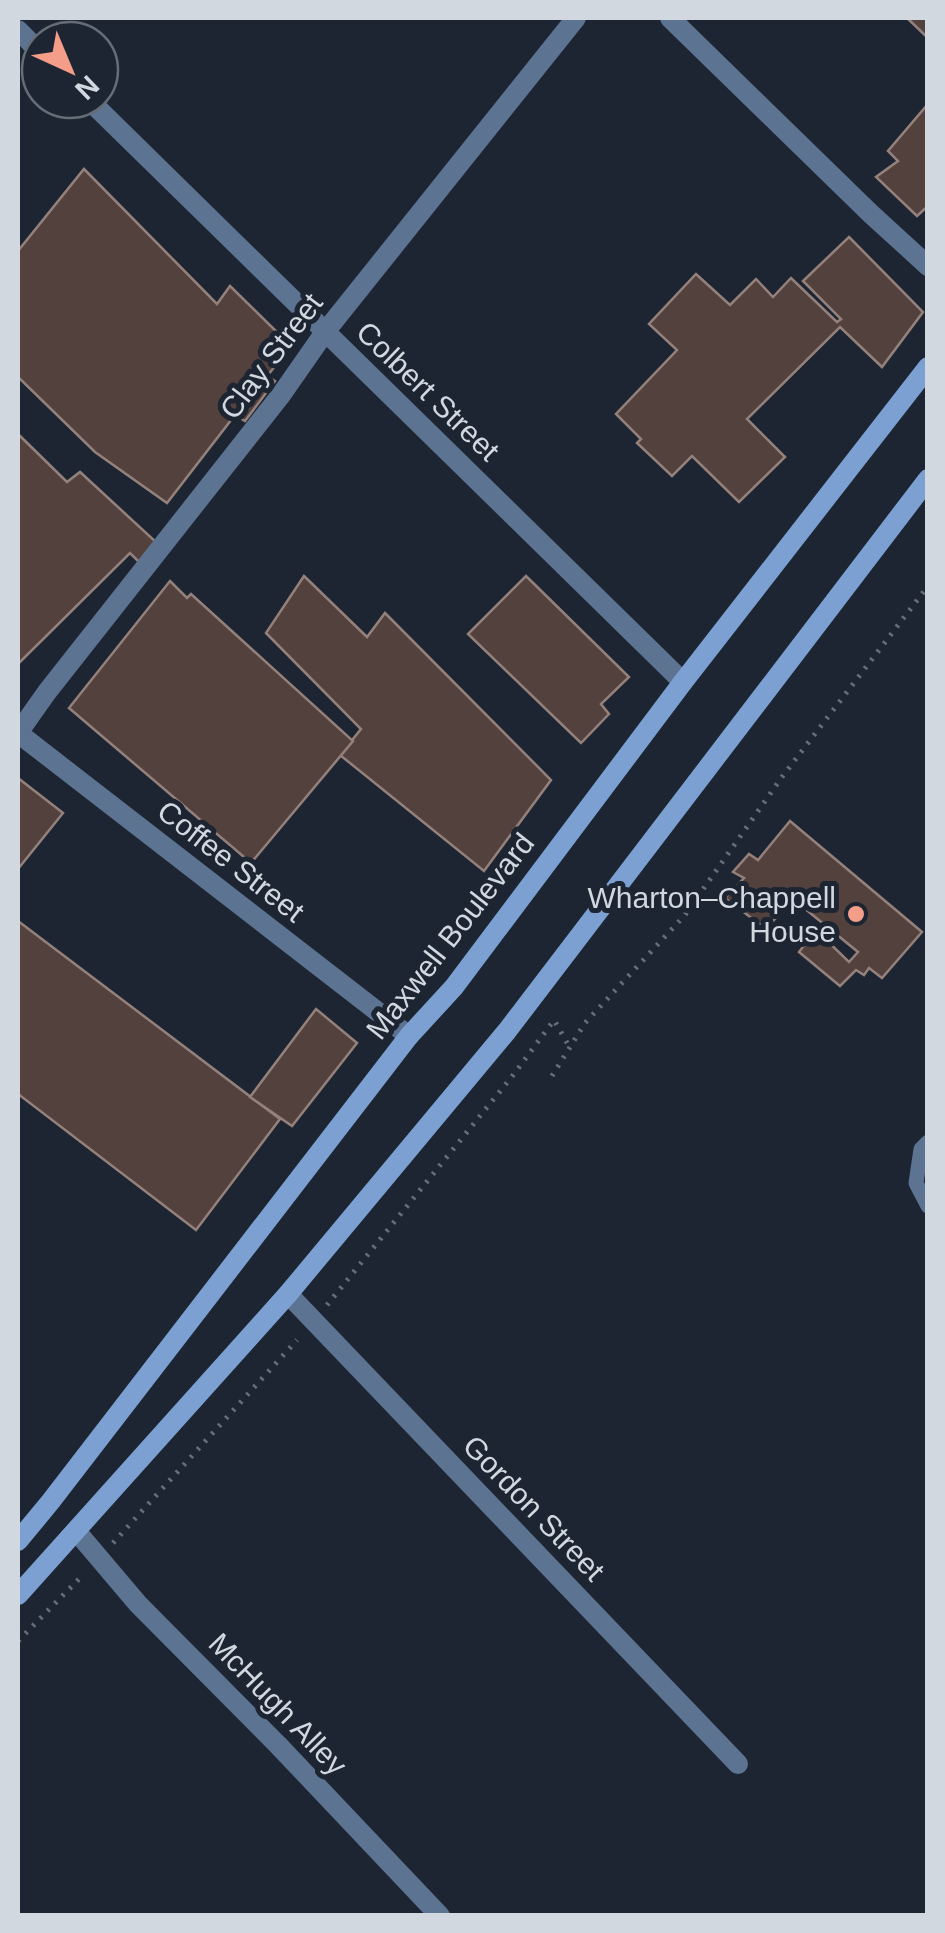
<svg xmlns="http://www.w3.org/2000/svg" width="945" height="1933" font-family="Helvetica,sans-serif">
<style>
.building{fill:#53413d;stroke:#95817c;stroke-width:2.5}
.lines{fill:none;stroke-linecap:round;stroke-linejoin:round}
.path{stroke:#676e79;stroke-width:5;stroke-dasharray:2.5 8;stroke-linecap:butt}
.service{stroke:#5c7391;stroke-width:15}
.minor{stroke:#5c7391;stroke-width:20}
.secondary{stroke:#7ba0d1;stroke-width:20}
.poi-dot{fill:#f49e8a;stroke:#1c2531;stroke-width:4}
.labels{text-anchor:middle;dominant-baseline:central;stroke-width:10;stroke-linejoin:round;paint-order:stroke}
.street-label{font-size:30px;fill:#d2d8e0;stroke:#1c2531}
.poi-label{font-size:30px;fill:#d2d8e0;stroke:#1c2531;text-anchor:end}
</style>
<rect width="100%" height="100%" fill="#1c2531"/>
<g class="building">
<polygon points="907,18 928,18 928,38"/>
<polygon points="928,104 928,206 917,216 876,177 898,161 888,151"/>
<polygon points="84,169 217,304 230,286 282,337 277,345 287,352 267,376 275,381 245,421 235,415 167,503 95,452 18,377 18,251"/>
<polygon points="849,237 923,312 882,367 840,327 747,419 785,457 739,502 692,456 672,476 637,443 641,439 616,414 677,350 649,324 696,274 730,305 756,279 773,297 791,278 837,322 841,319 803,281"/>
<polygon points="18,434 67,482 80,472 157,543 139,562 130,553 18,664"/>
<polygon points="304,576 367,637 385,613 551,780 484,871 340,755 361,729 266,633"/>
<polygon points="526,576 629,677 601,704 609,714 581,743 468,634"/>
<polygon points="170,581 187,598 191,594 353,741 251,863 69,708"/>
<polygon points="18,778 63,813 18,869"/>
<polygon points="790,821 922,932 882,978 869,968 864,975 856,970 840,986 799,952 816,930 849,962 858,952 793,899 766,929 725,898 744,878 733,872 749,854 758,860"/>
<polygon points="18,921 280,1119 196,1230 18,1094"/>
<polygon points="316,1009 357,1043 292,1126 250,1097"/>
</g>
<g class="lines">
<g class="path">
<polyline points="552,1076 585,1023 685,915 782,777 928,586"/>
<polyline points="327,1305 514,1074 554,1020 570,1048"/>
<polyline points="113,1543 297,1340"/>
<polyline points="18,1641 82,1576"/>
</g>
<polyline class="service" points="928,1142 921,1149 916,1183 928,1206"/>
<g class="minor">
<polyline points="670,18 871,214 928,266"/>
<polyline points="18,30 40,52"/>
<polyline points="89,100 683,682"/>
<polyline points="18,733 47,692 281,395 325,332 576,18"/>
<polyline points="18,733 409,1036"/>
<polyline points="288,1294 738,1764"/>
<polyline points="77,1532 138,1604 278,1745 440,1916"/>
</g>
<g class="secondary">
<polyline points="18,1541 51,1501 409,1036 454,987 683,682 928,367"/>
<polyline points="18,1595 288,1294 507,1031 928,479"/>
</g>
</g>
<circle class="poi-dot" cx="856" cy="914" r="10"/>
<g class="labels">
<g class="street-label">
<text transform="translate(271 356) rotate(-53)">Clay Street</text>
<text transform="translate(428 391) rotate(44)">Colbert Street</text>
<text transform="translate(231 861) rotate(38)">Coffee Street</text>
<text transform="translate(450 936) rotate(-52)">Maxwell Boulevard</text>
<text transform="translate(534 1508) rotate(46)">Gordon Street</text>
<text transform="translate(278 1704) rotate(46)">McHugh Alley</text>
</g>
<g class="poi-label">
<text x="836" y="897">Wharton–Chappell<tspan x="836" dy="34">House</tspan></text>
</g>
</g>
<rect width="945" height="1933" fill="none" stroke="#d2d8e0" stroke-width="40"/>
<g transform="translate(70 70) rotate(136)"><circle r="48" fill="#1c2531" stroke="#656d77" stroke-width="2.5"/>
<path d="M0-8L18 38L0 25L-18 38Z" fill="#f49e8a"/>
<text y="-15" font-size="28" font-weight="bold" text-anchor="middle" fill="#d2d8e0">N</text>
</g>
</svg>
